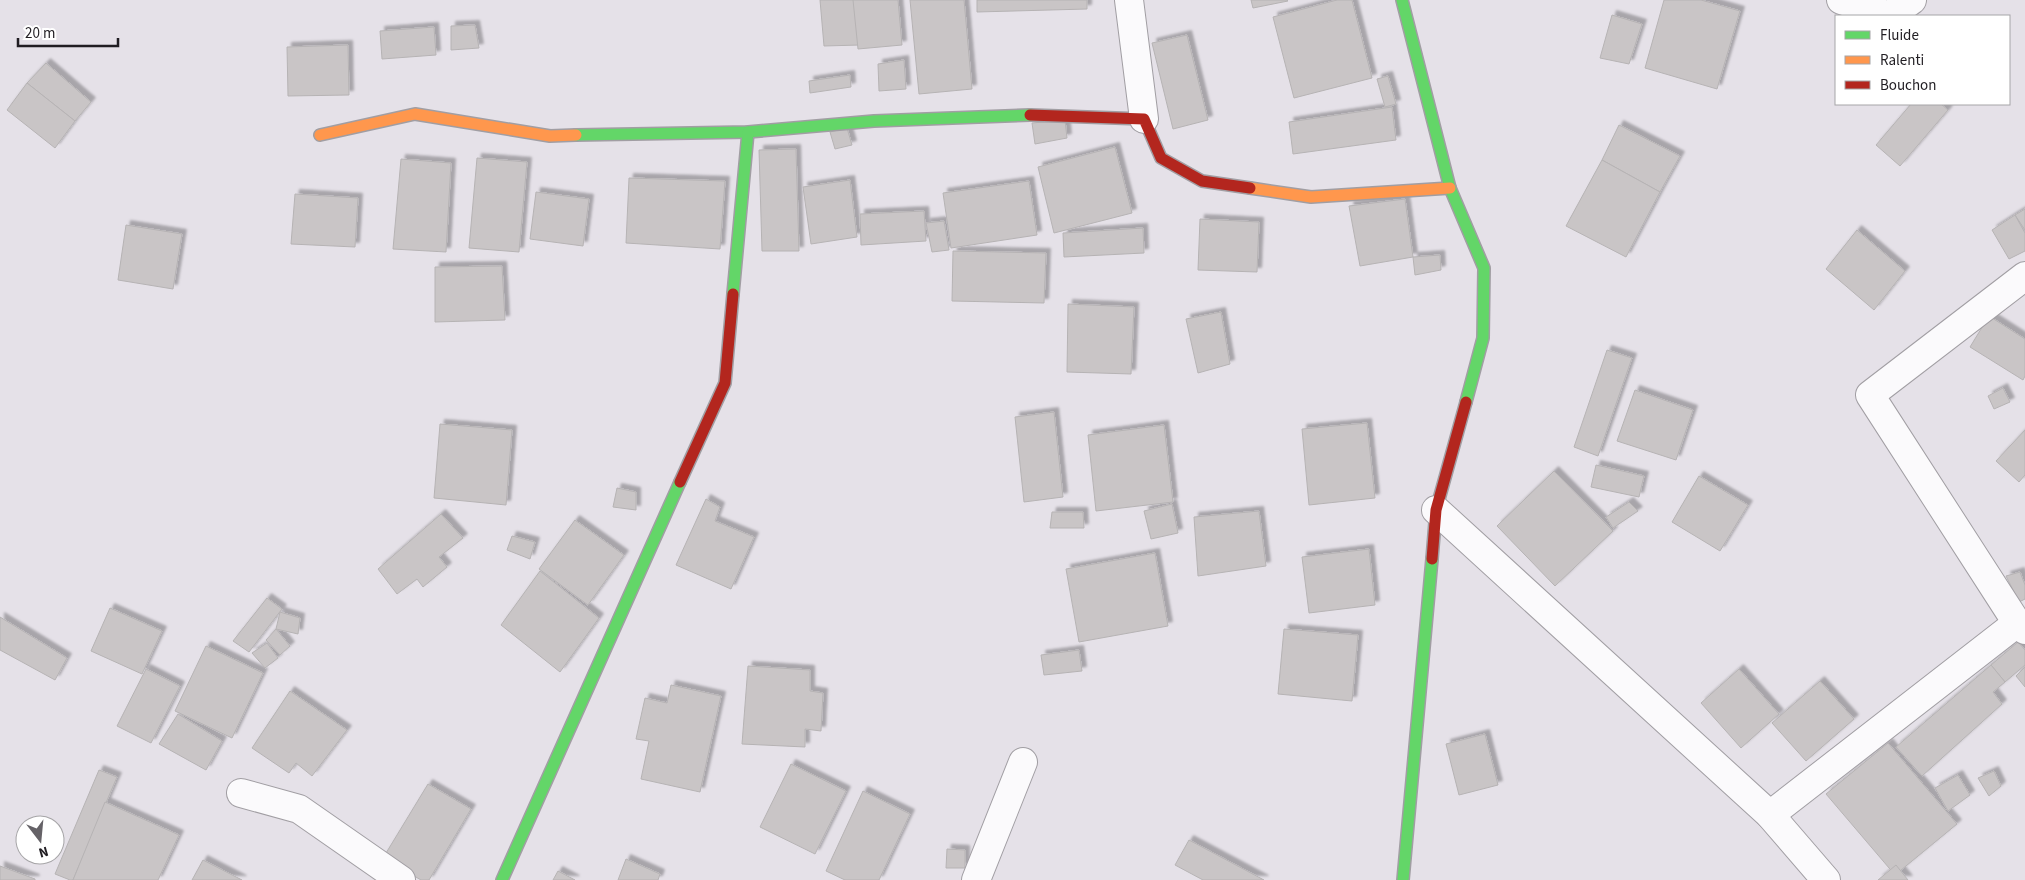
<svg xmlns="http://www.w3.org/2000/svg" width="2025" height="880" font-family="'Source Sans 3',sans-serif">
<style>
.building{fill:#c9c5c6;stroke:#b6b3b4;filter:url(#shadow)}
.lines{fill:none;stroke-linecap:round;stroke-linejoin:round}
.street-casing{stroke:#a19ea3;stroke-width:30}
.fast-casing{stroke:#a19ea3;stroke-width:14}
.slow-casing{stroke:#a19ea3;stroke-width:14}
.jam-casing{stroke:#a19ea3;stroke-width:14}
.street{stroke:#fbfafc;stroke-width:28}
.fast{stroke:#63d668;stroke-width:11}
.slow{stroke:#ff974d;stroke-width:11}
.jam{stroke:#b3261e;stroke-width:11}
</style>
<defs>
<filter id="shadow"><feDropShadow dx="4.5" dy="-4.5" stdDeviation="1" flood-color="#0004"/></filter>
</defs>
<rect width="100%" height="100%" fill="#e5e1e8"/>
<g class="building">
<polygon points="820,0 855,0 860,45 824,46"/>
<polygon points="853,0 898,0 902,45 858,49"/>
<polygon points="910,0 964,0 972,89 919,94"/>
<polygon points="977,0 1087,0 1087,9 977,12"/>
<polygon points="1251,0 1287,0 1288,1 1253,8"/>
<polygon points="1337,0 1352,0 1372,78 1294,98 1273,17"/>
<polygon points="1664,0 1701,0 1740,11 1717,89 1645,68"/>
<polygon points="1612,15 1642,24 1629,64 1600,58"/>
<polygon points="475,25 479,48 451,50 451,26"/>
<polygon points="434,27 436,55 382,59 380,31"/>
<polygon points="1187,35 1208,120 1173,129 1152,43"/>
<polygon points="348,45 349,95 288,96 287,47"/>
<polygon points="904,60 906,89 879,91 878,64"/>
<polygon points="46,63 91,102 75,121 27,83"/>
<polygon points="850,75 851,87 810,93 809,81"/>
<polygon points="1388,76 1396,104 1385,107 1377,79"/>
<polygon points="27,83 75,121 55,148 7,110"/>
<polygon points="1911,104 1941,104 1948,110 1900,166 1876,145"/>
<polygon points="1392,107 1396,140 1293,154 1289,122"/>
<polygon points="1065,120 1067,138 1035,144 1032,123"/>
<polygon points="1619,125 1680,156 1660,192 1602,160"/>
<polygon points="847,128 852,145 835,149 830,132"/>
<polygon points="1115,147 1132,213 1054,233 1038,167"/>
<polygon points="796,149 799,251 762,251 759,150"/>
<polygon points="477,158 527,162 519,252 469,248"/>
<polygon points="401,159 451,163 446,252 393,249"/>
<polygon points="1602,160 1660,192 1626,257 1566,226"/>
<polygon points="629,178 725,181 720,249 626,243"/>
<polygon points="850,180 857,237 811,244 803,187"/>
<polygon points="1029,181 1037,235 951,248 943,193"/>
<polygon points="536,192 589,199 583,246 530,239"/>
<polygon points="295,194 358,198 355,247 291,244"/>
<polygon points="1405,199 1413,257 1360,266 1349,206"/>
<polygon points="2025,209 2025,230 2015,215"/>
<polygon points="924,211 926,241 861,245 860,214"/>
<polygon points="2015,215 2025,233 2025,251 2009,259 1992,230"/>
<polygon points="1200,219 1259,222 1257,272 1198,270"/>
<polygon points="944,221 949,250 932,252 926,223"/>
<polygon points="126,225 182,234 173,289 118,280"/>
<polygon points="1143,228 1144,253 1064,257 1063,233"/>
<polygon points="1857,230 1905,271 1874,310 1826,269"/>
<polygon points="953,251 1046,253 1044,303 952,301"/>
<polygon points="1440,255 1441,270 1415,275 1413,257"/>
<polygon points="502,266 505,320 435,322 435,267"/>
<polygon points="1068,304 1134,307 1131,374 1067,372"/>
<polygon points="1221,312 1230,364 1198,373 1186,319"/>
<polygon points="1989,316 2025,339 2025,376 2023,380 1970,347"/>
<polygon points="1607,350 1632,358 1598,456 1574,447"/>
<polygon points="2003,388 2010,402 1994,409 1988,396"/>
<polygon points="1635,390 1693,410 1676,460 1617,441"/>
<polygon points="1054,412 1063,497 1024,502 1015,417"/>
<polygon points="1367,423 1375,498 1309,505 1302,429"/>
<polygon points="440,424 512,430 506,505 434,498"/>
<polygon points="1164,425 1173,502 1096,511 1088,435"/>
<polygon points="2025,430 2025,475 2019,482 1996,461"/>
<polygon points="1596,465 1644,476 1639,497 1591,487"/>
<polygon points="1554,471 1613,531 1555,586 1497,526"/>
<polygon points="1699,476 1748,505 1720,551 1672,522"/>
<polygon points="617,488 636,492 636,510 613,507"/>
<polygon points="706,499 720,507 715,521 754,537 731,589 676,565"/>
<polygon points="1629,502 1638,511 1613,528 1606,517"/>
<polygon points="1172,504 1178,533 1151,539 1144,511"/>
<polygon points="1259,511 1266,566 1198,576 1194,517"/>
<polygon points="1052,512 1083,512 1084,528 1050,528"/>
<polygon points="441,514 463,538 439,557 447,567 423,587 417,579 397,594 378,569"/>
<polygon points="575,520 624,555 588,605 539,569"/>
<polygon points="512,536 535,542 530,559 507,550"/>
<polygon points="1369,549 1375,605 1309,613 1302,557"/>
<polygon points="1155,553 1168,626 1079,642 1066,569"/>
<polygon points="540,571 599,618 560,672 501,625"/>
<polygon points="2020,572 2025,585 2025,599 2019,602 2006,576"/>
<polygon points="267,598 282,609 249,652 233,641"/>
<polygon points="110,608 162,631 142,674 91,651"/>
<polygon points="280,612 300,618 298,634 276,629"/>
<polygon points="0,617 67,658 55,680 0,650"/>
<polygon points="276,629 290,646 280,655 266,640"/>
<polygon points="1284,629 1358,635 1352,701 1278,694"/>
<polygon points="2018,642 2025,650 2025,665 2005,682 1991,665"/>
<polygon points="267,643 278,658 265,668 252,653"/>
<polygon points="206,646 263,673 232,738 175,711"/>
<polygon points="1079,650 1082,671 1044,675 1041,655"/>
<polygon points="1991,665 2005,682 1993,692 2002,704 1922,776 1896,747"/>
<polygon points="748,666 810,670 810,691 823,693 821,731 805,729 805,747 742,744"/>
<polygon points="2025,667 2025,687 2016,676"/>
<polygon points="146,669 180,686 151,743 117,726"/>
<polygon points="1739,669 1779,714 1741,748 1701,703"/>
<polygon points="1820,681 1854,719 1806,761 1772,723"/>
<polygon points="671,685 721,696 700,792 641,779 649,741 636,739 645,698 667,703"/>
<polygon points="290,691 347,730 312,776 296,763 289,773 252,748"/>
<polygon points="178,714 222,741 206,770 159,744"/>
<polygon points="1485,734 1498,785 1459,795 1446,744"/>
<polygon points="1888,743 1957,824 1895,875 1826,794"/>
<polygon points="791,764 846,791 815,854 760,827"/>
<polygon points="99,770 117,777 73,880 70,880 55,874"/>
<polygon points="1994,771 2001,786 1989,796 1978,778"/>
<polygon points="1958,775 1970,795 1948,811 1935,788"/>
<polygon points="428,784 471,809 429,880 421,880 383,858"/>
<polygon points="863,791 910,814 879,880 845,880 826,871"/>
<polygon points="105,802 179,835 158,880 73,880"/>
<polygon points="1189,840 1264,880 1203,880 1175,865"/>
<polygon points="947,849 965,850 965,868 946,868"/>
<polygon points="626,859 660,874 658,880 618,880"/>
<polygon points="203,860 242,880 192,880"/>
<polygon points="1896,865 1908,880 1878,880"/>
<polygon points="0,866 35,879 35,880 0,880"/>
<polygon points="558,871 575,880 553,880"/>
</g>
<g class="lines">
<g class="street-casing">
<g id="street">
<polyline points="1129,0 1144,119"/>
<polyline points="1841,0 1890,16 1912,0"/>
<polyline points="2025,276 1870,395 2017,623 2025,630"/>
<polyline points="1436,510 1770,815 2017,623"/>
<polyline points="241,793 299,809 401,880"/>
<polyline points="1770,815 1826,880"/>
<polyline points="976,880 1023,762"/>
</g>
</g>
<g class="fast-casing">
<g id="fast">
<polyline points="1402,0 1450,188 1484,268 1483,338 1466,402"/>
<polyline points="576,135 748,132 874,121 1030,115"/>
<polyline points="733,294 748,132"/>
<polyline points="502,880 680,482"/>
<polyline points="1403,880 1432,559"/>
</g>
</g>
<g class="slow-casing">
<g id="slow">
<polyline points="320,135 415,114 550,136 576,135"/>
<polyline points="1250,188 1311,197 1450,188"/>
</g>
</g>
<g class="jam-casing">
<g id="jam">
<polyline points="1030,115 1144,119 1161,158 1202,181 1250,188"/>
<polyline points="680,482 725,383 733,294"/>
<polyline points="1432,559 1436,510 1466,402"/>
</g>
</g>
<use href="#street" class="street"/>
<use href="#fast" class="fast"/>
<use href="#slow" class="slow"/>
<use href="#jam" class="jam"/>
</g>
<rect x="1835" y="15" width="175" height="90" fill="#ffffff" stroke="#a6a5a7"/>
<rect x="1845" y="31" width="25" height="8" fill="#63d668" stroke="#a6a5a7"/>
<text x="1880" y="40" font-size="15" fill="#201d22">Fluide</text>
<rect x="1845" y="56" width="25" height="8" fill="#ff974d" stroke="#a6a5a7"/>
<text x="1880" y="65" font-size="15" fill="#201d22">Ralenti</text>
<rect x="1845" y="81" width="25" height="8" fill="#b3261e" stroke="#a6a5a7"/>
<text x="1880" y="90" font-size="15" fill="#201d22">Bouchon</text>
<g transform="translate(40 840) rotate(164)"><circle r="24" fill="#ffffff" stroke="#a6a5a7"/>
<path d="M0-4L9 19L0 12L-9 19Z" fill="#656267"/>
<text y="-8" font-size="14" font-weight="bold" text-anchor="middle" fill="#201d22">N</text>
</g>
<path d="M18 38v8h100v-8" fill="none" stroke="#201d22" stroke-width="2.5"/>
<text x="25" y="38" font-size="15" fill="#201d22" stroke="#ffffff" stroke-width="4" paint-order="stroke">20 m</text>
</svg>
